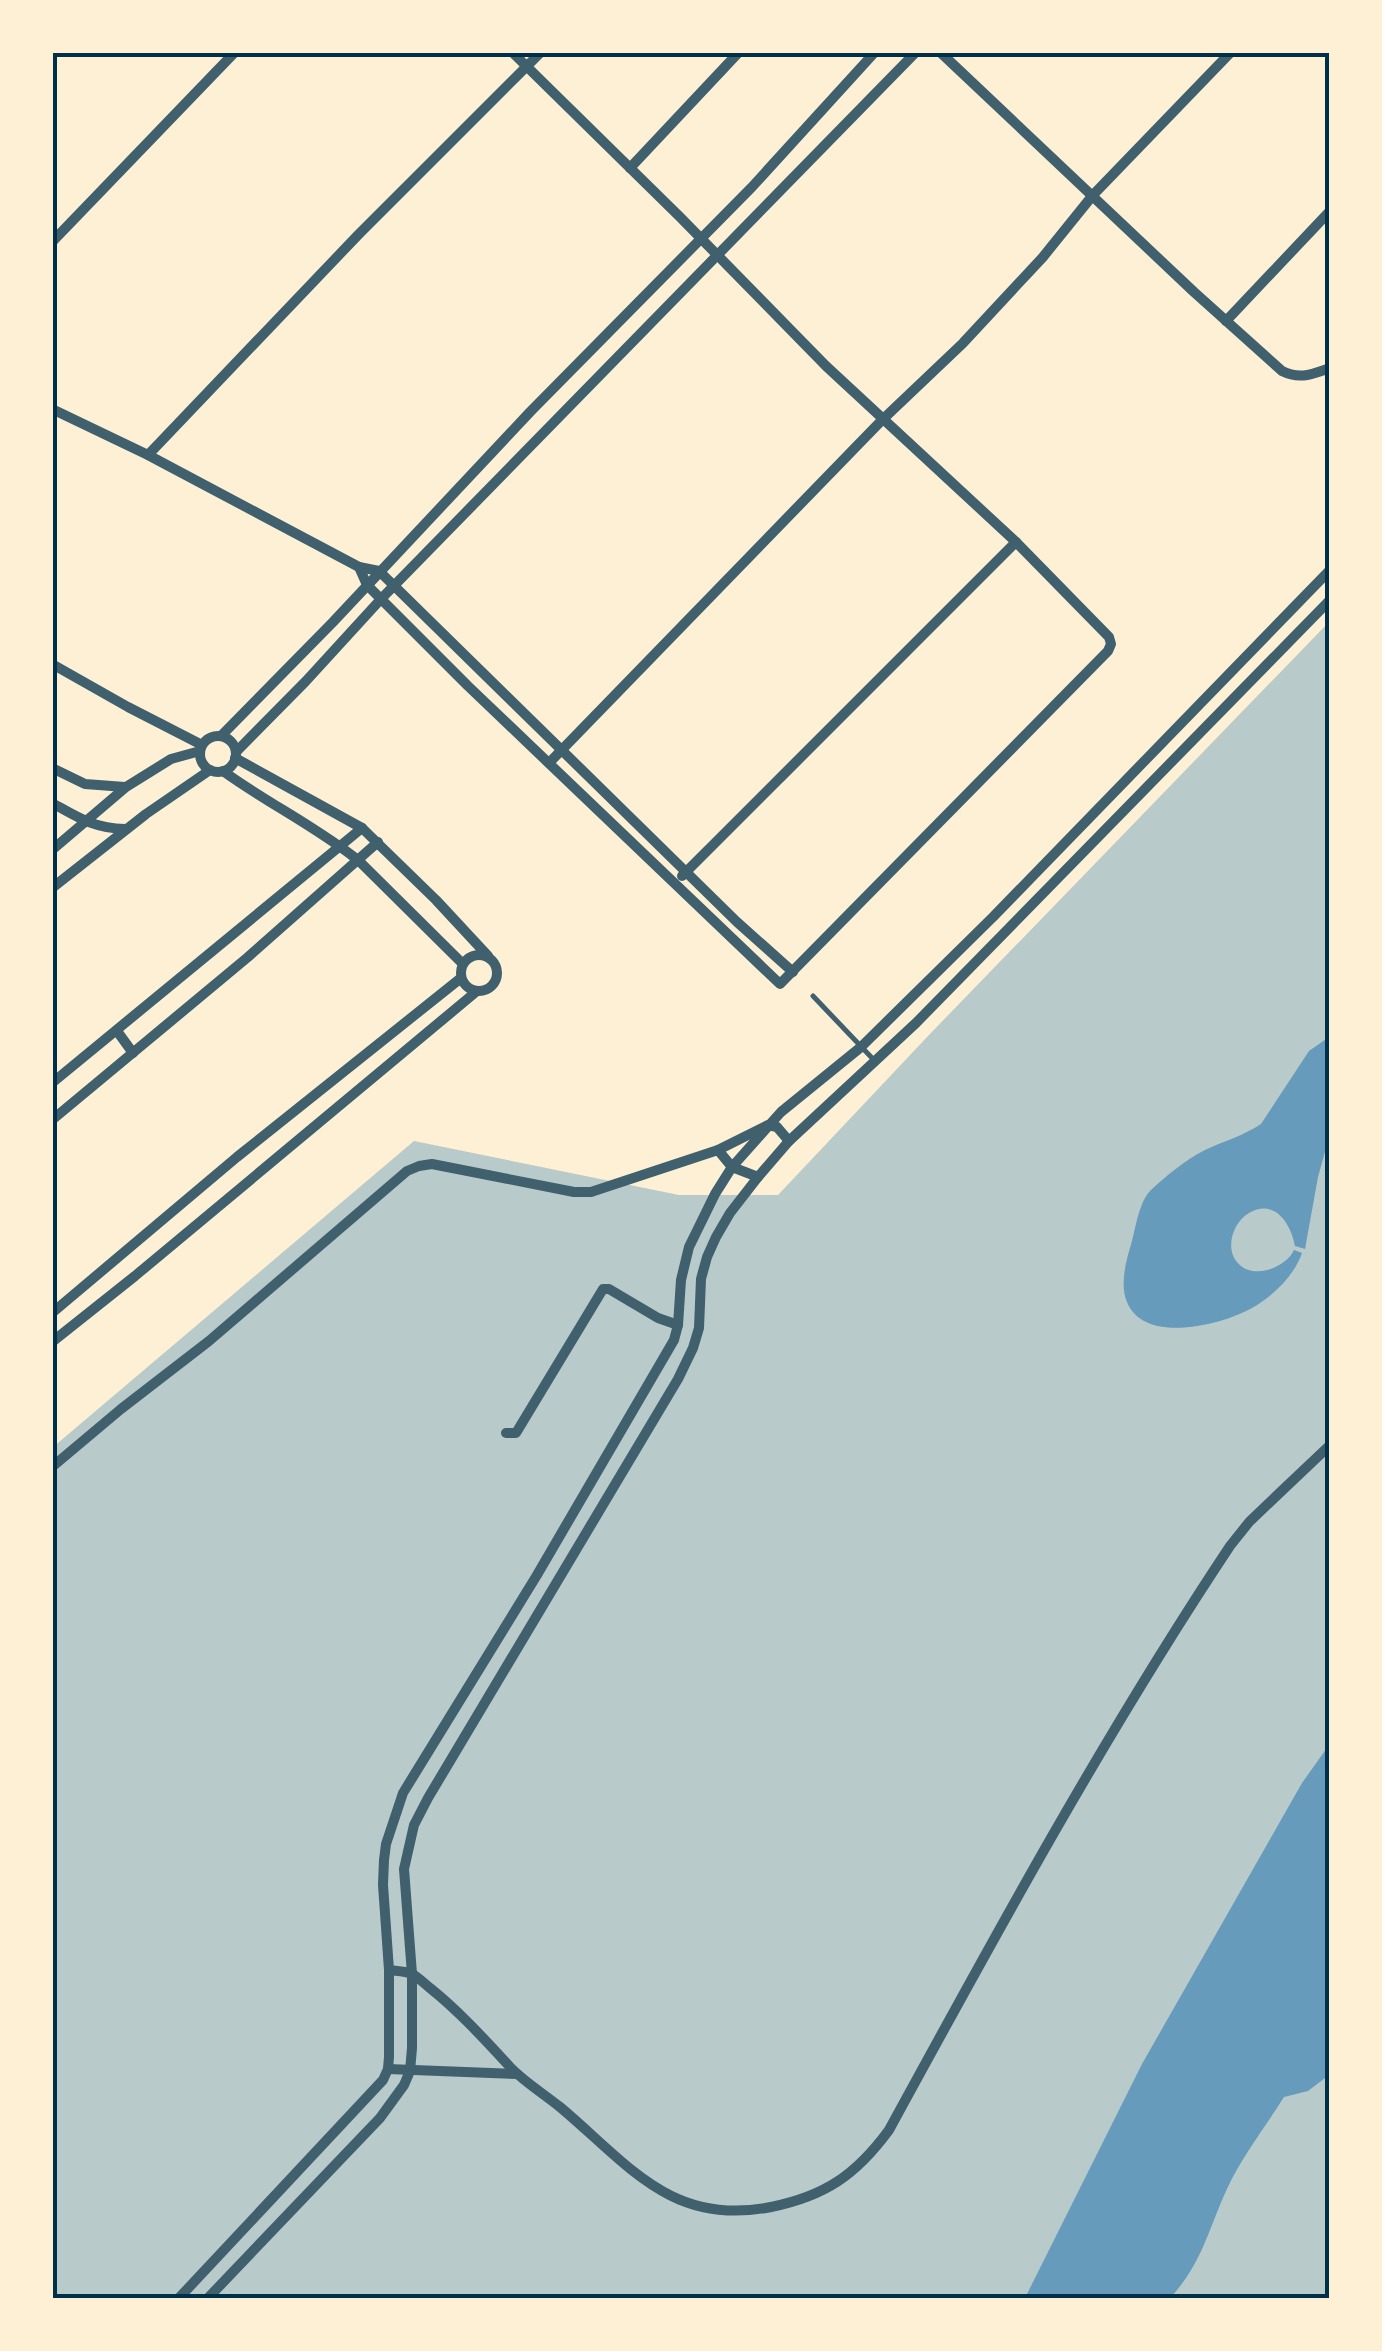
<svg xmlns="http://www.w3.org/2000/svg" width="1382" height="2351" font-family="'Fira Sans Condensed',sans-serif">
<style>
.green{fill:#b9caca}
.water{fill:#669bbc}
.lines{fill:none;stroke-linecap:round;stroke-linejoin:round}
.service{stroke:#3f606c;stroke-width:5}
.minor{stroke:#3f606c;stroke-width:10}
.neatline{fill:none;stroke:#003049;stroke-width:4}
</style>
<rect width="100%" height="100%" fill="#fdf0d5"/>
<polygon class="green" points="1329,622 1329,2298 53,2298 52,1448 414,1141 679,1195 778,1195 928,1036"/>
<g class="water">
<path d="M 1329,1037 L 1329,1137 L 1318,1177 L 1305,1249 L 1295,1246 C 1291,1224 1275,1198 1249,1213 C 1232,1223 1223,1252 1241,1266 C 1257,1279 1287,1266 1294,1250 L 1302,1253 C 1294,1276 1273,1296 1252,1308 C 1222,1325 1144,1345 1127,1302 C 1119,1284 1127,1258 1132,1241 C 1136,1226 1139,1203 1150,1191 C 1166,1176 1185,1160 1205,1150 C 1224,1141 1243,1136 1261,1124 L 1309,1051 Z"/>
<path d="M 1329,1745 L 1329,2075 L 1308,2091 L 1284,2097 C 1266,2126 1241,2158 1227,2189 C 1208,2230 1202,2264 1170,2298 L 1025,2298 L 1142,2064 L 1302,1783 Z"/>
</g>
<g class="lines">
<polyline class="service" points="813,996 873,1059"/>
<g class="minor">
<path d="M 940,52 L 1194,292 L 1282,371 C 1300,380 1312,374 1330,368"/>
<polyline points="630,168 739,52"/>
<polyline points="52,242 235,52"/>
<polyline points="1226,321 1330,211"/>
<polyline points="52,409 148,455 359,567 379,571 737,922 793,972"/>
<polyline points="148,455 358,235 541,52"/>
<polyline points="359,567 367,585 468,686 780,984 1108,651 1111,644 1109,637 1016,542 826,366 680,217 512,52"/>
<polyline points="52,664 128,707 202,745"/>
<polyline points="221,736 333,622 530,412 752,187 875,52"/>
<circle cx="218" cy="754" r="18"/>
<polyline points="236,752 306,681 381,599 916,52"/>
<polyline points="235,758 362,828 436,900 488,956"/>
<polyline points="549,763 883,419 963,343 1043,257 1093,195 1231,52"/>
<polyline points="52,768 85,784 125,787"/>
<path d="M 223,771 C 267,803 317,827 359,861 L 463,964"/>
<path d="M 52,803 C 79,818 93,828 125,829"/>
<polyline points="52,850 126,787 171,759 200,751"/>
<polyline points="682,876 1016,542"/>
<polyline points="52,888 146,814 210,770"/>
<circle cx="479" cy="973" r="18"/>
<polyline points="117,1031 133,1053"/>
<polyline points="52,1083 362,828"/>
<polyline points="52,1120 248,957 378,842"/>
<polyline points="718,1150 732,1167 758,1177"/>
<polyline points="52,1313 237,1157 461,978"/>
<polyline points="52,1342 135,1276 477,991"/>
<polyline points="506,1433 516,1433 603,1289 609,1289 658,1318 678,1325"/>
<polyline points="52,1467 121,1409 209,1341 407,1171 419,1166 432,1164 574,1192 591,1192 718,1150 768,1125 777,1127 789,1141"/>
<path d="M 389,1970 C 396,1971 406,1971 412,1974 C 418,1977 425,1984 430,1988 C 460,2012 486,2041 512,2069 C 526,2083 544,2094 560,2107 C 627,2163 671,2227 771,2207 C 825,2196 856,2175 889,2130 C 997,1932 1105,1734 1230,1546 L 1250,1521 L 1330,1445"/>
<polyline points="388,2069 517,2074"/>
<polyline points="179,2298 383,2080 388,2069 389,2057 389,1970 383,1885 384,1860 386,1844 403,1793 537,1575 674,1340 678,1325 681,1280 689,1247 715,1194 732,1167 781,1112 861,1047 993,917 1330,570"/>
<polyline points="208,2298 380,2118 404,2085 410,2071 412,2048 412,1974 404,1869 414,1825 428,1798 678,1379 693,1348 699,1328 701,1279 707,1257 716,1237 730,1213 758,1177 789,1141 916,1023 1330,600"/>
</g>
</g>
<rect width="1382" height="2351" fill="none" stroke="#fdf0d5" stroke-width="110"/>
<rect x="55" y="55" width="1272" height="2241" class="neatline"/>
</svg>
